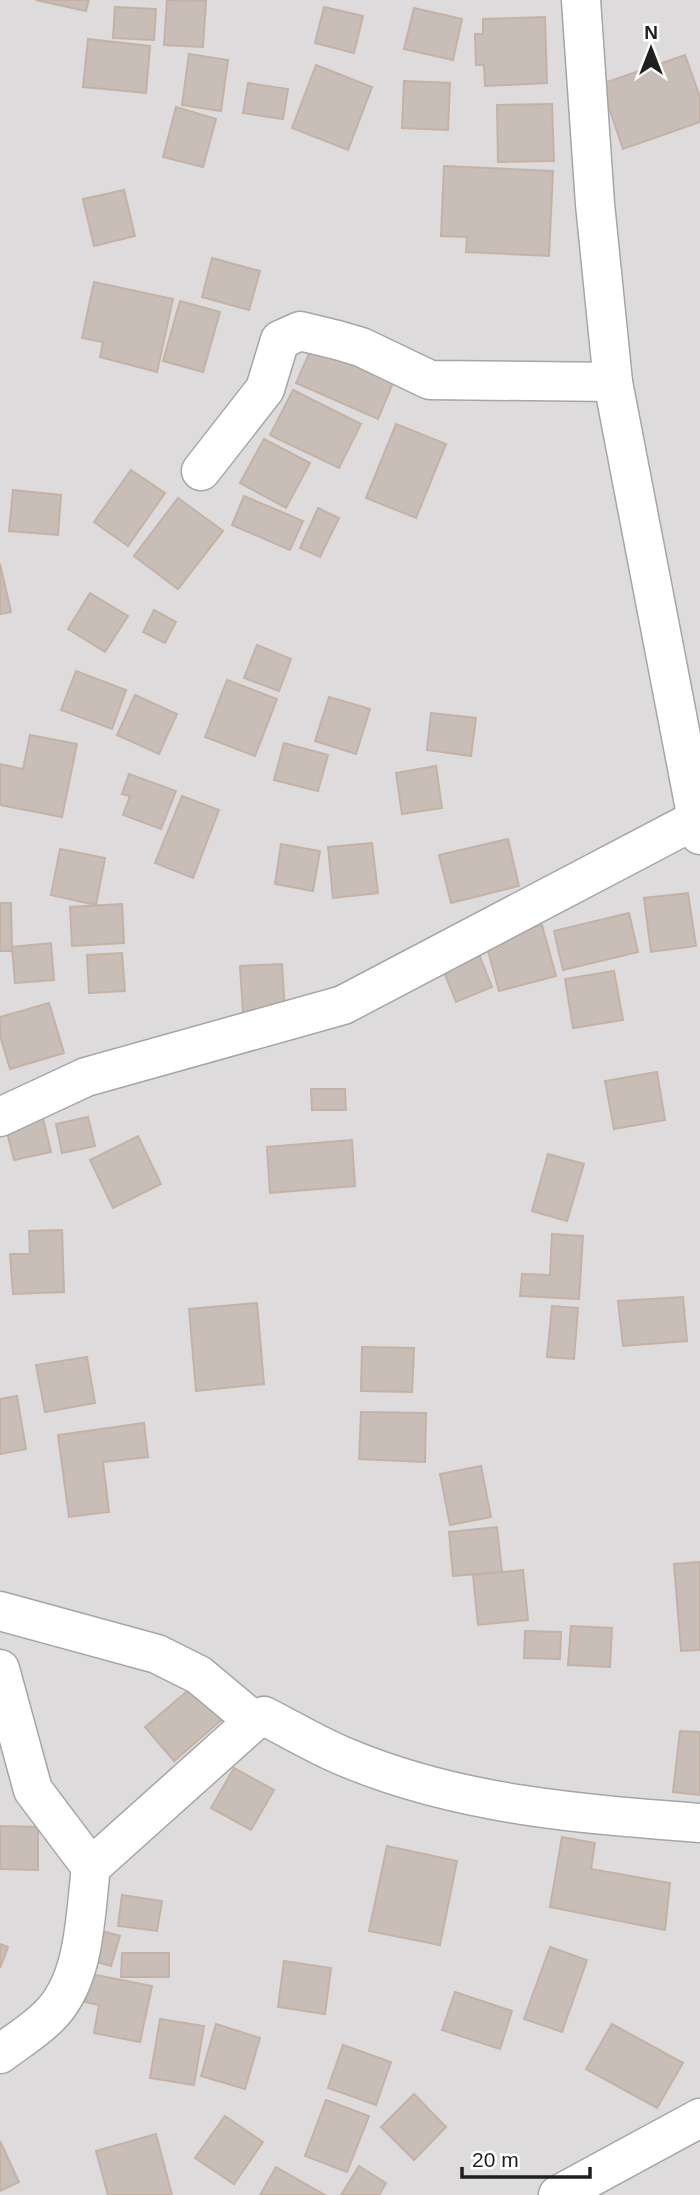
<svg xmlns="http://www.w3.org/2000/svg" width="700" height="2195" font-family="Arial,sans-serif">
<style>
.residential{fill:#dddbdb}
.building{fill:#c8beb7;stroke:#c3b2a5;stroke-width:2}
.lines{fill:none;stroke-linecap:round;stroke-linejoin:round}
.minor-casing{stroke:#a6a6a6;stroke-width:41}
.minor{stroke:#fff;stroke-width:38}
</style>
<rect width="100%" height="100%" fill="#f0ece4"/>
<rect class="residential" x="0" y="0" width="700" height="2195"/>
<g class="building">
<polygon points="36,0 89,0 86,11"/>
<polygon points="167,0 206,1 203,47 164,45"/>
<polygon points="115,7 156,9 154,40 113,38"/>
<polygon points="324,7 363,16 354,53 315,43"/>
<polygon points="414,8 462,19 453,60 404,49"/>
<polygon points="545,17 547,83 485,86 484,65 476,65 475,34 483,34 483,19"/>
<polygon points="88,39 150,46 146,93 83,87"/>
<polygon points="189,54 228,60 221,111 182,105"/>
<polygon points="685,55 700,97 700,122 623,149 601,84"/>
<polygon points="316,65 372,87 348,150 292,128"/>
<polygon points="404,81 450,83 448,130 402,128"/>
<polygon points="248,83 288,89 283,119 243,113"/>
<polygon points="552,104 554,161 498,162 497,105"/>
<polygon points="176,107 216,119 203,167 163,157"/>
<polygon points="444,166 553,171 549,256 466,252 467,237 441,236"/>
<polygon points="124,190 135,236 94,246 83,199"/>
<polygon points="212,258 260,271 249,310 202,297"/>
<polygon points="94,282 173,299 157,372 100,357 103,342 82,338"/>
<polygon points="180,301 220,312 203,372 163,361"/>
<polygon points="312,347 393,383 378,419 296,383"/>
<polygon points="293,390 361,424 339,468 270,435"/>
<polygon points="396,424 446,444 416,518 366,498"/>
<polygon points="264,439 310,463 286,508 240,483"/>
<polygon points="131,470 165,493 128,546 94,522"/>
<polygon points="13,490 61,495 58,535 9,531"/>
<polygon points="244,496 303,521 290,550 232,525"/>
<polygon points="178,498 223,531 178,589 134,556"/>
<polygon points="318,508 339,518 320,557 300,548"/>
<polygon points="0,564 11,612 0,614"/>
<polygon points="90,593 128,616 105,652 68,629"/>
<polygon points="154,610 176,622 165,643 143,632"/>
<polygon points="257,645 291,659 279,691 244,678"/>
<polygon points="76,671 126,690 112,729 61,710"/>
<polygon points="227,680 277,699 255,756 205,737"/>
<polygon points="135,695 177,714 159,754 117,735"/>
<polygon points="329,697 370,709 356,754 315,741"/>
<polygon points="431,713 476,718 471,756 427,750"/>
<polygon points="30,735 77,744 62,817 0,805 0,764 23,769"/>
<polygon points="284,743 328,755 318,791 274,780"/>
<polygon points="436,766 442,808 402,814 396,773"/>
<polygon points="129,774 176,791 161,829 123,815 130,796 122,794"/>
<polygon points="182,796 219,810 193,878 155,863"/>
<polygon points="508,839 519,886 451,903 439,855"/>
<polygon points="372,843 378,893 333,898 328,847"/>
<polygon points="281,844 320,851 313,891 275,884"/>
<polygon points="60,849 105,858 96,905 51,895"/>
<polygon points="688,893 696,946 651,952 644,898"/>
<polygon points="0,903 11,903 12,951 0,951"/>
<polygon points="122,904 124,943 72,946 70,907"/>
<polygon points="629,913 638,952 563,970 554,931"/>
<polygon points="542,925 556,976 499,991 485,940"/>
<polygon points="51,943 54,980 15,983 12,947"/>
<polygon points="478,952 492,987 456,1002 442,967"/>
<polygon points="122,953 125,991 89,993 87,955"/>
<polygon points="282,964 285,1011 243,1013 240,966"/>
<polygon points="614,971 623,1020 573,1028 565,979"/>
<polygon points="49,1003 64,1053 10,1069 0,1036 0,1017"/>
<polygon points="657,1072 665,1120 614,1129 605,1081"/>
<polygon points="311,1089 345,1089 346,1110 312,1110"/>
<polygon points="41,1110 51,1152 14,1160 4,1120"/>
<polygon points="88,1117 95,1146 62,1153 56,1124"/>
<polygon points="138,1136 161,1184 113,1208 90,1160"/>
<polygon points="352,1140 355,1186 270,1193 267,1147"/>
<polygon points="548,1154 584,1164 567,1221 532,1211"/>
<polygon points="62,1230 64,1292 13,1294 10,1254 30,1254 29,1231"/>
<polygon points="552,1234 583,1236 579,1299 520,1296 522,1274 550,1275"/>
<polygon points="683,1297 687,1341 623,1346 618,1301"/>
<polygon points="257,1303 264,1384 196,1391 189,1309"/>
<polygon points="552,1306 578,1308 574,1359 547,1357"/>
<polygon points="362,1347 414,1348 412,1392 361,1391"/>
<polygon points="87,1357 95,1403 45,1412 36,1365"/>
<polygon points="17,1396 26,1449 0,1454 0,1399"/>
<polygon points="361,1412 426,1413 425,1462 359,1459"/>
<polygon points="144,1423 148,1457 103,1462 109,1512 69,1517 58,1435"/>
<polygon points="481,1466 491,1517 450,1525 440,1474"/>
<polygon points="497,1527 502,1572 453,1576 449,1532"/>
<polygon points="700,1562 700,1650 681,1651 674,1564"/>
<polygon points="523,1570 528,1620 478,1625 473,1575"/>
<polygon points="571,1626 612,1628 610,1667 568,1665"/>
<polygon points="525,1631 561,1632 560,1659 524,1658"/>
<polygon points="197,1683 226,1716 174,1761 145,1727"/>
<polygon points="680,1731 700,1732 700,1795 673,1792"/>
<polygon points="234,1768 274,1790 251,1830 211,1808"/>
<polygon points="0,1826 38,1827 38,1870 0,1869"/>
<polygon points="562,1837 595,1843 591,1869 670,1883 665,1930 550,1907"/>
<polygon points="387,1846 457,1861 440,1945 369,1931"/>
<polygon points="122,1895 162,1901 157,1931 118,1926"/>
<polygon points="88,1927 120,1936 111,1966 79,1957"/>
<polygon points="0,1944 8,1947 0,1968"/>
<polygon points="550,1947 587,1960 562,2032 524,2019"/>
<polygon points="122,1953 169,1953 169,1977 121,1977"/>
<polygon points="284,1961 331,1968 325,2014 278,2007"/>
<polygon points="91,1974 152,1986 140,2042 94,2033 99,2005 85,2002"/>
<polygon points="455,1992 512,2011 500,2049 442,2030"/>
<polygon points="160,2019 204,2026 194,2085 150,2078"/>
<polygon points="216,2024 260,2038 245,2089 201,2076"/>
<polygon points="612,2024 683,2063 657,2108 586,2069"/>
<polygon points="343,2045 391,2062 376,2105 328,2088"/>
<polygon points="414,2094 446,2127 414,2160 381,2127"/>
<polygon points="326,2100 369,2116 347,2172 305,2156"/>
<polygon points="225,2116 263,2142 234,2184 195,2158"/>
<polygon points="156,2134 172,2195 108,2195 96,2151"/>
<polygon points="0,2141 19,2182 0,2191"/>
<polygon points="359,2166 386,2183 379,2195 341,2195"/>
<polygon points="276,2167 325,2195 260,2195"/>
</g>
<g class="lines">
<g class="minor-casing">
<g id="minor">
<polyline points="581,0 595,204 613,382 700,835"/>
<polyline points="201,471 265,389 280,340 300,331 337,340 361,347 430,380 613,382"/>
<polyline points="0,1117 86,1077 343,1005 697,819"/>
<path d="M 0,1611 L 157,1654 L 199,1675 L 254,1721 L 264,1716 C 292,1730 321,1748 350,1759 C 462,1805 581,1814 700,1823"/>
<polyline points="0,1669 33,1790 91,1867"/>
<path d="M 0,2054 C 16,2042 34,2031 48,2017 C 86,1981 85,1915 91,1867 L 254,1721"/>
<polyline points="558,2195 700,2118"/>
</g>
</g>
<use href="#minor" class="minor"/>
</g>
<g transform="translate(651 49)" stroke="#ffffff" stroke-width="5" paint-order="stroke">
<path d="M0-5L12 26L0 18L-12 26Z" fill="#1f1f1f"/>
<text y="-10" font-size="19" font-weight="bold" text-anchor="middle" fill="#1f1f1f">N</text>
</g>
<path d="M462 2167v10h128v-10" fill="none" stroke="#1f1f1f" stroke-width="3.5"/>
<text x="472" y="2167" font-size="21" fill="#1f1f1f" stroke="#ffffff" stroke-width="5" paint-order="stroke">20 m</text>
</svg>
